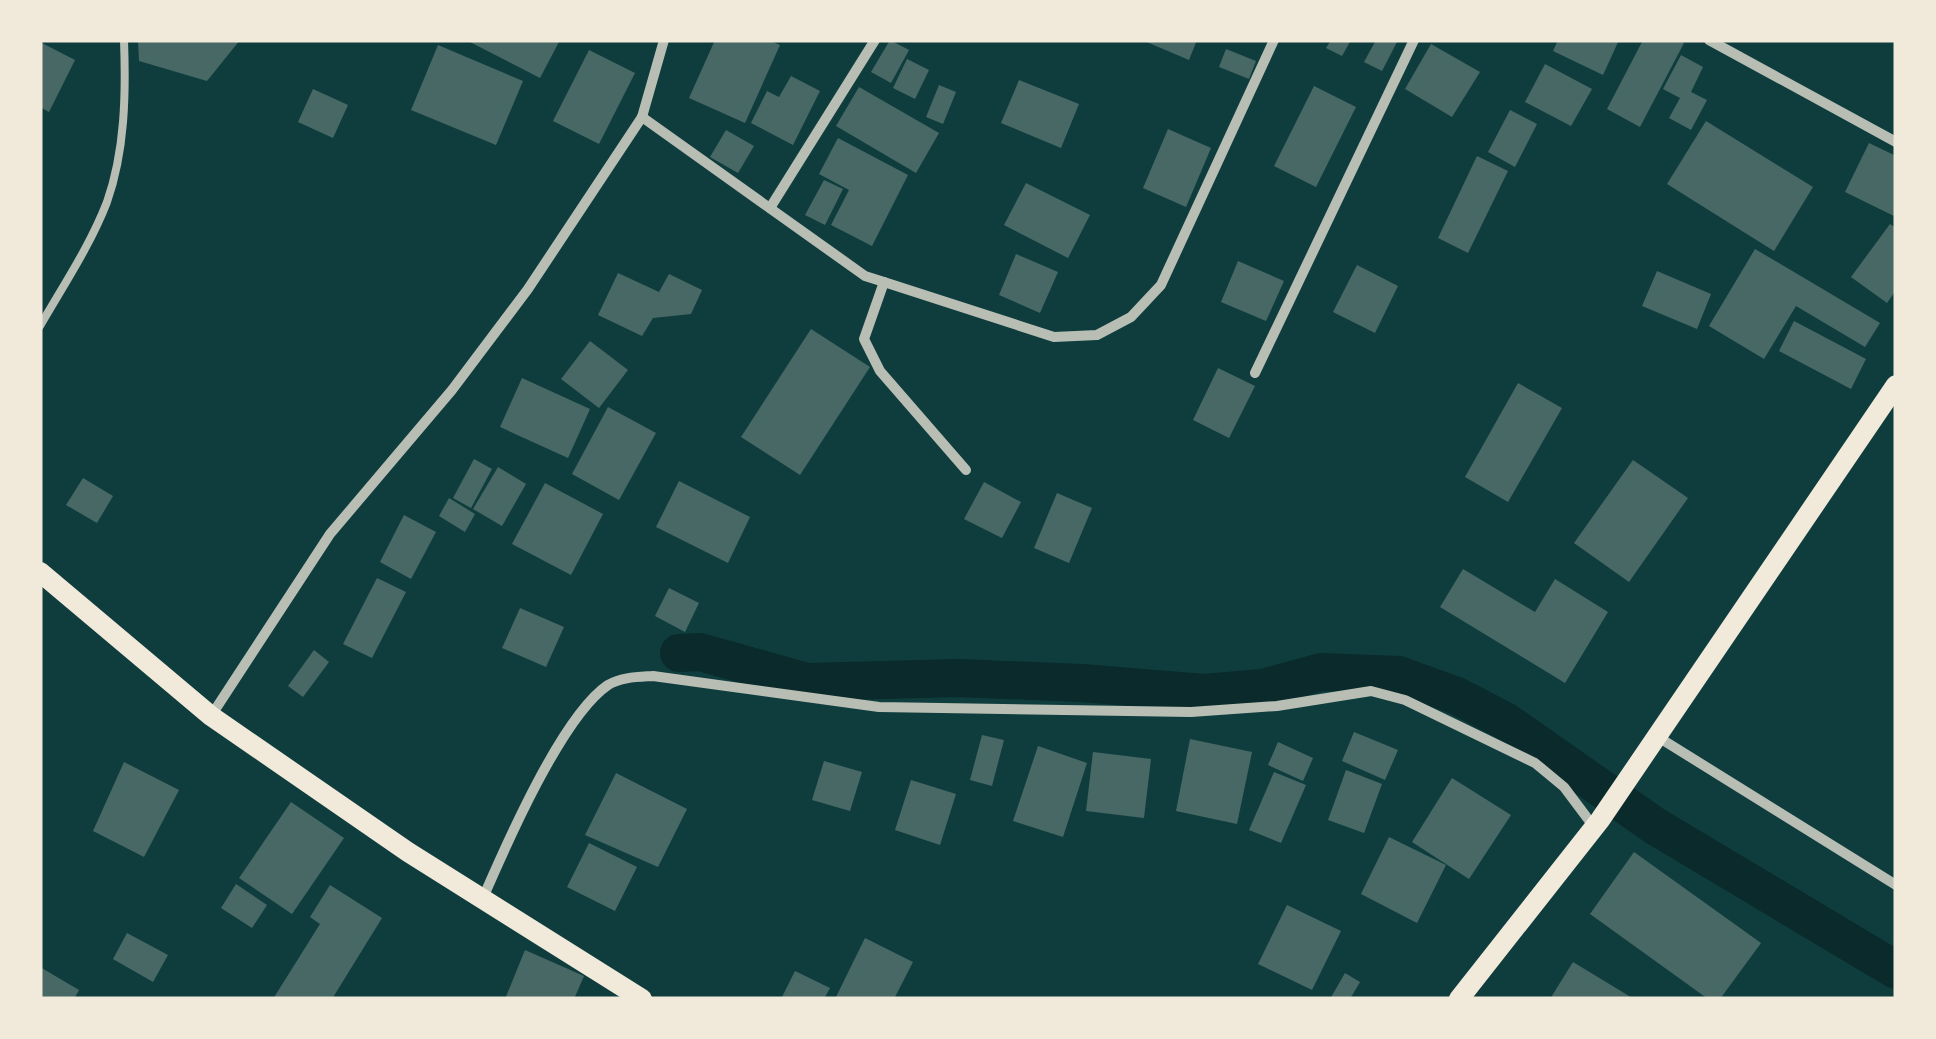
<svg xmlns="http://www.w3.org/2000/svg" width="1936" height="1039" font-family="Cabin,sans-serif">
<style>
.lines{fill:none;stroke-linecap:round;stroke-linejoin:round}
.canal{stroke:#0a2a2b;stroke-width:38}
.building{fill:#486865}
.service{stroke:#b8beb3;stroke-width:8}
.minor{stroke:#b8beb3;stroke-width:10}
.secondary{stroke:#f1e9da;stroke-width:20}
</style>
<rect width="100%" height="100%" fill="#0f3d3e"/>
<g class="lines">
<polyline class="canal" points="679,653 700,652 807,682 958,678 1082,683 1204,693 1263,688 1321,672 1399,675 1457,696 1505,721 1655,826 1896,970"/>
</g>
<g class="building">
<polygon points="138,40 240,40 207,81 139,61"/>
<polygon points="466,40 560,40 540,78"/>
<polygon points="715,40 769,40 780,45 745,123 689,98"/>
<polygon points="890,40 909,50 891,83 871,72"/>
<polygon points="1142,40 1197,40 1189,60"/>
<polygon points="1331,40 1351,40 1342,56 1326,48"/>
<polygon points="1376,40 1398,40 1382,71 1364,62"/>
<polygon points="1558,40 1619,40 1603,75 1553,51"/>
<polygon points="1643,40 1678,40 1684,43 1640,127 1607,109"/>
<polygon points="40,42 75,60 49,112 40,107"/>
<polygon points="1431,44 1480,72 1452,117 1405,89"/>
<polygon points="438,45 523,81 496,145 411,110"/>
<polygon points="1226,49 1256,61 1249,79 1219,67"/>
<polygon points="589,50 635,73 599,144 553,121"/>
<polygon points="1681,55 1703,67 1691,92 1707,100 1691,130 1669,118 1680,98 1663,89"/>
<polygon points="907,59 929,70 915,99 893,88"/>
<polygon points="1545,64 1592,89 1571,126 1525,102"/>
<polygon points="791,76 820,91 793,145 751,123 767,91 779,97"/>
<polygon points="1019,80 1079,104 1061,148 1001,123"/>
<polygon points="939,85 956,92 943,124 926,117"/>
<polygon points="1314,86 1356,107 1316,187 1274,166"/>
<polygon points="859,87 939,133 916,173 836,126"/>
<polygon points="313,89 348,105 333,138 298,122"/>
<polygon points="1510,110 1537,124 1515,167 1488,152"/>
<polygon points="1706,121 1813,187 1774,251 1667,184"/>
<polygon points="1168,129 1211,148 1186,207 1143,188"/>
<polygon points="726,130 754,146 738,173 710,157"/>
<polygon points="838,138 908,175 872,246 831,225 849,190 819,174"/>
<polygon points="1869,143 1896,156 1896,217 1845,192"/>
<polygon points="1477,156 1508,171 1468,253 1438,238"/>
<polygon points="824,180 843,189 825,225 805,215"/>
<polygon points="1026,183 1090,215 1068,258 1004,225"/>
<polygon points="1890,224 1896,228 1896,290 1887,303 1851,277"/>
<polygon points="1755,249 1880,323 1865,347 1796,306 1764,359 1709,326"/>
<polygon points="1016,254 1058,272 1040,313 999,295"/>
<polygon points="1238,261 1284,281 1266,321 1221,302"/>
<polygon points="1357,265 1398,286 1375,333 1333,312"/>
<polygon points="1657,271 1711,294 1697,329 1642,306"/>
<polygon points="618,273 659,292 669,274 702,290 691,314 653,318 642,336 598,315"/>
<polygon points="1794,321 1866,359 1851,389 1779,351"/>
<polygon points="811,329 870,367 800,475 741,437"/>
<polygon points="590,341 628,370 599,408 561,379"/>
<polygon points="1218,368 1255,386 1229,438 1193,420"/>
<polygon points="522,378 590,409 568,458 500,427"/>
<polygon points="1518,383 1562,408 1508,502 1465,477"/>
<polygon points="608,407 656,433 619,500 572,474"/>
<polygon points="474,459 492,469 471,508 453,498"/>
<polygon points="1633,460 1688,498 1629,582 1574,543"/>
<polygon points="498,467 526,484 502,526 473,509"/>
<polygon points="83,478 113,496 97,523 66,505"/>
<polygon points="679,481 750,517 728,563 656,527"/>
<polygon points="984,482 1021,502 1002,538 964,519"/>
<polygon points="545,483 603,514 571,575 512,544"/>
<polygon points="1057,493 1092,508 1069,563 1034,548"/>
<polygon points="449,498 475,514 465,532 439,516"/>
<polygon points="404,515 436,532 411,579 380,562"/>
<polygon points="1463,569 1535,612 1555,579 1608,612 1565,683 1440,607"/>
<polygon points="377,578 406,592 372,658 343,644"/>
<polygon points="669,588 699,603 685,632 655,616"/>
<polygon points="520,608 564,627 546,667 502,648"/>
<polygon points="314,650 329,662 303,697 288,686"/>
<polygon points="1354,732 1398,750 1385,780 1342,761"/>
<polygon points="982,735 1004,740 992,786 970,780"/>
<polygon points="1190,739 1252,752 1237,824 1176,811"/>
<polygon points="1278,742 1313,758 1303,781 1268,765"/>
<polygon points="1038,746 1087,763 1063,837 1013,821"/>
<polygon points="1093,752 1151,759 1144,818 1086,811"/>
<polygon points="824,761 862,772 850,811 812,800"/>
<polygon points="124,762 179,790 144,857 93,831"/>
<polygon points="1346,770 1382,784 1364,833 1328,820"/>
<polygon points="1274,772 1306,785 1281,843 1249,830"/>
<polygon points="616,773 687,809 658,867 585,835"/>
<polygon points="1452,778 1511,815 1469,879 1412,842"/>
<polygon points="911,780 956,794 940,845 895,830"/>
<polygon points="291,802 344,838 292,914 239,878"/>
<polygon points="1389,837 1446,865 1417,923 1361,894"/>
<polygon points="589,843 637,867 615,911 567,887"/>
<polygon points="1634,852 1761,943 1720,999 1708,999 1590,914"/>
<polygon points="236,884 267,905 252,928 221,908"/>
<polygon points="330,885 382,918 332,999 273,999 320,924 310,917"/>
<polygon points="1287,905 1341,931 1312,990 1258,964"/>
<polygon points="127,933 168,955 153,982 113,959"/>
<polygon points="865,938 913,962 894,999 835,999"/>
<polygon points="525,950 584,976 574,999 505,999"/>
<polygon points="1573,962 1634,999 1550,999"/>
<polygon points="40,967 79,990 74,999 40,999"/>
<polygon points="795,971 830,988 824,999 781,999"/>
<polygon points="1345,973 1360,982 1350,999 1330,999"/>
</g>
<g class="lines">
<path class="service" d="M 40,326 C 63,286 90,246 107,202 C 125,151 126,94 124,40"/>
<g class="minor">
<polyline points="1709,40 1896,142"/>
<polyline points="642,117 865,276 884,282 1054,337 1097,335 1131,317 1161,285 1274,40"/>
<polyline points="770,208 875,40"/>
<polyline points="884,282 864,339 880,371 966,470"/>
<polyline points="1255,373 1414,40"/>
<polyline points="211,716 330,534 452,390 528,289 642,117 664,40"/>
<polyline points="1658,737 1896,885"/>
<path d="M 483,898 C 506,845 562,716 608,685 C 621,677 638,677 653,676 L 879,707 L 1191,712 L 1277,706 L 1371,691 L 1405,700 L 1535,763 L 1564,787 L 1594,827"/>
</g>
<g class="secondary">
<polyline points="40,572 211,716 408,852 642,999"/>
<polyline points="1459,999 1600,820 1896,385"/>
</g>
</g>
<rect width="1936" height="1039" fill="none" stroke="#f1e9da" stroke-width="85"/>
</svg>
